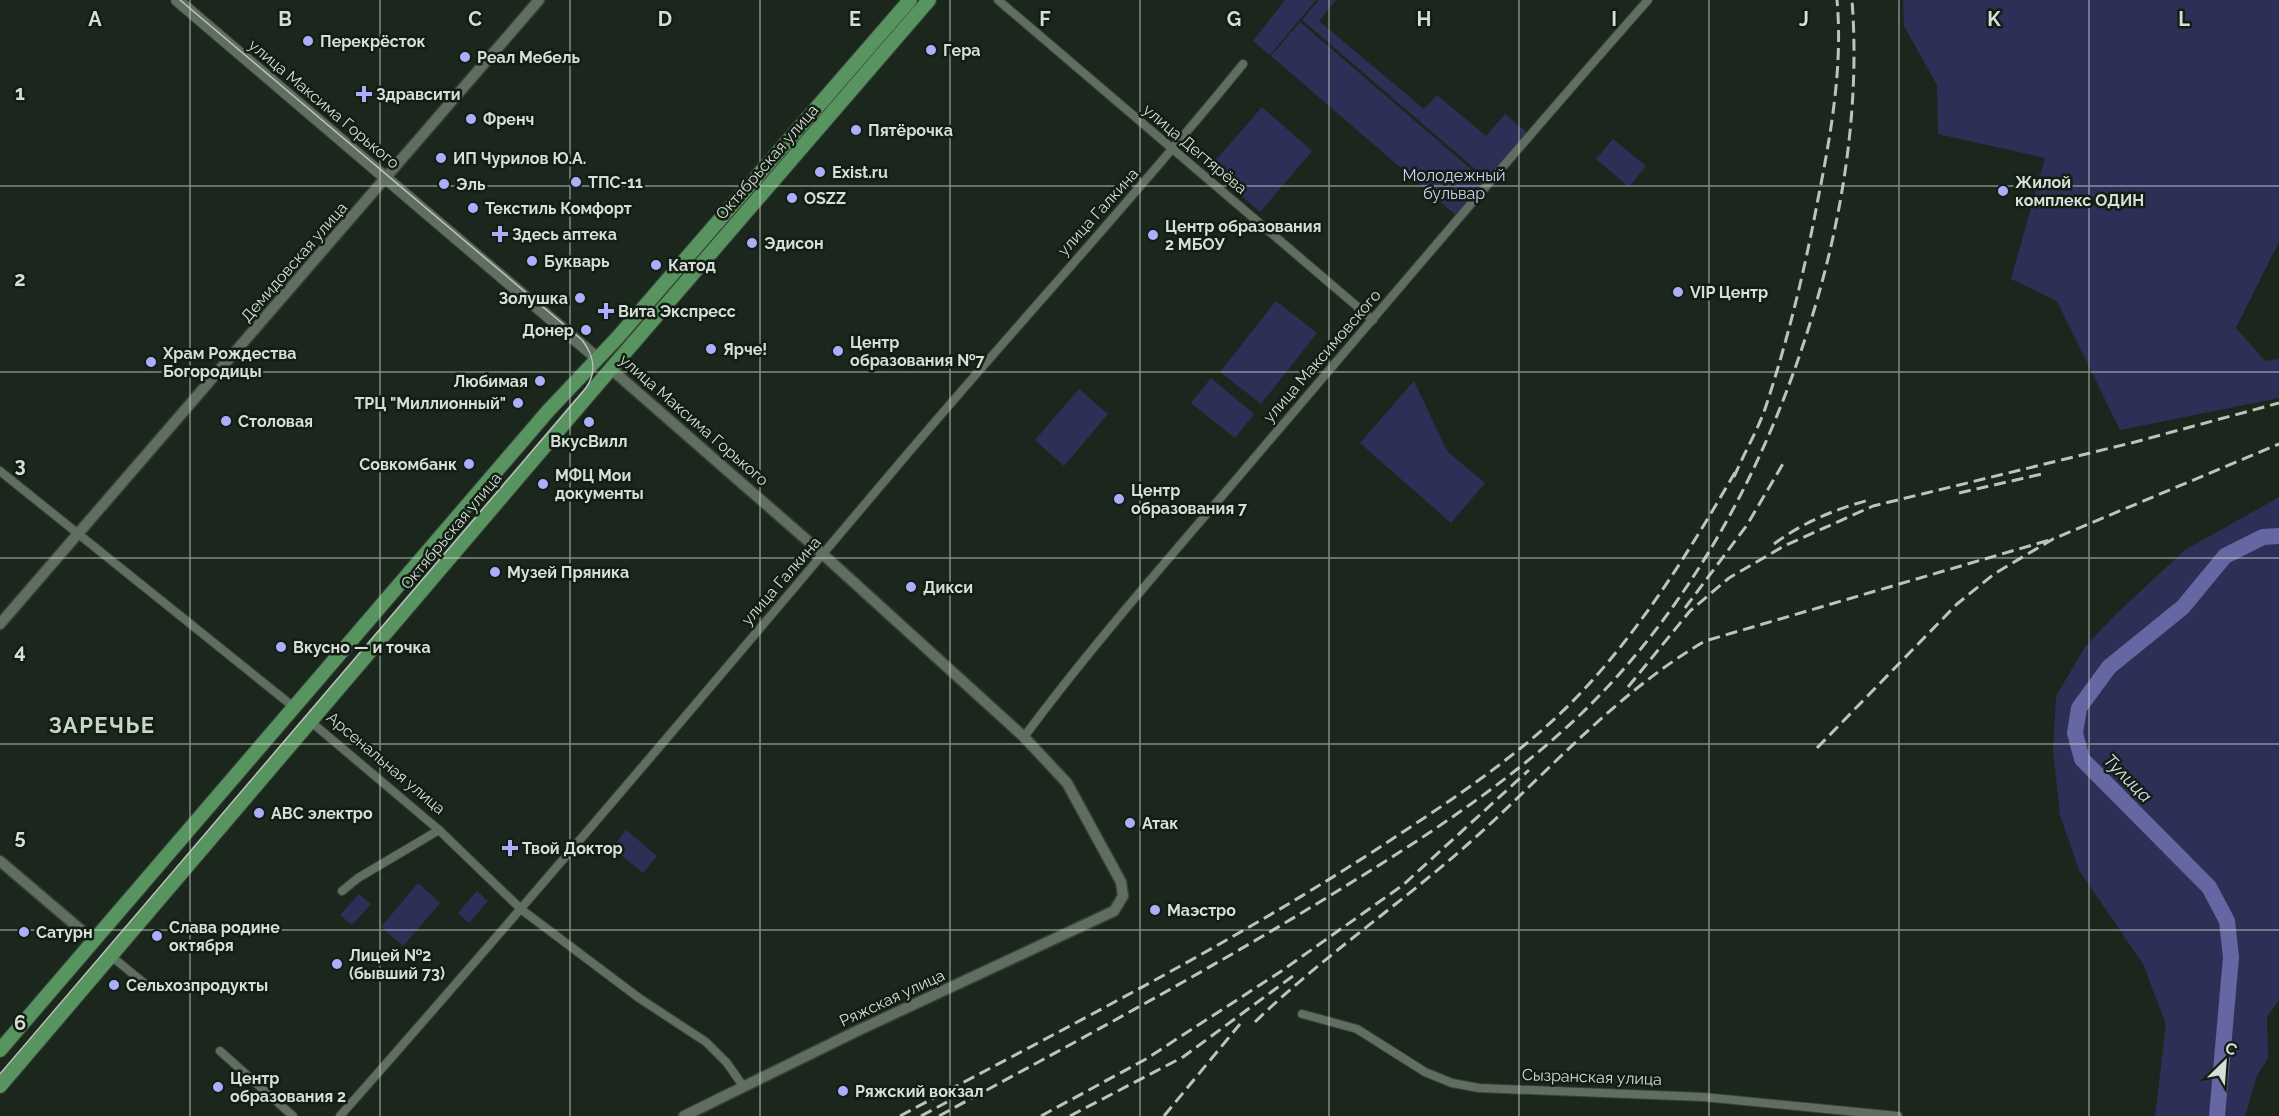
<svg xmlns="http://www.w3.org/2000/svg" width="2279" height="1116" font-family="Raleway,sans-serif">
<style>
.green{fill:#2e2f56}
.lines{fill:none;stroke-linecap:round;stroke-linejoin:round}
.river{stroke:#6567a2;stroke-width:16}
.minor-casing{stroke:#384138;stroke-width:10}
.tertiary-casing{stroke:#384138;stroke-width:13}
.secondary-casing{stroke:#384138;stroke-width:14}
.primary-casing{stroke:#384138;stroke-width:16}
.minor{stroke:#606e61;stroke-width:8}
.tertiary{stroke:#606e61;stroke-width:10}
.secondary{stroke:#606e61;stroke-width:12}
.primary{stroke:#57945f;stroke-width:14}
.tram{stroke:#bbc3bb;stroke-width:1.5}
.rail{stroke:#bbc3bb;stroke-width:3;stroke-dasharray:12 6;stroke-linecap:butt}
.grid{fill:none;stroke:#d7ded7;stroke-width:1.5;stroke-opacity:0.55}
.poi-dot{fill:#abaffb;stroke:#121d13;stroke-width:2}
.labels{text-anchor:middle;dominant-baseline:central;stroke-width:5;stroke-linejoin:round;paint-order:stroke}
.poi-label{font-size:16px;font-weight:bold;fill:#d7ded7;stroke:#121d13;text-anchor:start}
.street-label{font-size:16px;fill:#d7ded7;stroke:#121d13}
.park-label{font-size:16px;fill:#cfd2f5;stroke:#121d13}
.water-label{font-size:18px;font-style:italic;fill:#dee0f2;stroke:#121d13}
.district-label{font-size:22px;font-weight:bold;letter-spacing:1.5px;fill:#c7d6c8;stroke:#121d13}
.grid-label{font-size:20px;text-anchor:middle;font-weight:bold;fill:#d7ded7;stroke:#121d13;stroke-width:5;stroke-linejoin:round;paint-order:stroke}
</style>
<rect width="100%" height="100%" fill="#1b271c"/>
<g class="green">
<polygon points="1285,0 1316,0 1270,55 1253,41"/>
<polygon points="1319,0 1336,0 1319,21 1424,109 1437,95 1486,136 1505,114 1529,134 1489,181 1302,20"/>
<polygon points="1903,0 2279,0 2279,242 2236,328 2265,361 2279,359 2279,398 2120,430 2057,301 2011,279 2045,158 1938,134 1937,85 1904,26"/>
<polygon points="1300,22 1487,183 1458,217 1271,56"/>
<polygon points="1262,107 1312,151 1260,212 1209,168"/>
<polygon points="1613,139 1646,166 1629,187 1596,159"/>
<polygon points="1276,301 1317,333 1261,404 1220,372"/>
<polygon points="1211,378 1254,414 1235,438 1191,403"/>
<polygon points="1414,381 1447,451 1485,483 1451,523 1360,443"/>
<polygon points="1079,389 1108,414 1064,466 1035,440"/>
<polygon points="2279,497 2279,1000 2267,1017 2268,1058 2257,1076 2245,1116 2155,1116 2166,1024 2143,964 2079,870 2060,815 2053,751 2056,696 2085,647 2115,615 2185,550"/>
<polygon points="626,830 657,856 643,873 612,848"/>
<polygon points="418,883 440,903 403,946 381,927"/>
<polygon points="477,891 488,901 469,923 458,913"/>
<polygon points="359,894 371,904 352,925 340,915"/>
</g>
<g class="lines">
<polyline class="river" points="2217,1116 2231,957 2227,921 2209,887 2082,759 2075,733 2079,708 2109,667 2183,607 2225,556 2263,537 2279,536"/>
<g class="minor-casing">
<g id="minor">
<polyline points="998,0 1373,320"/>
<polyline points="0,471 295,708"/>
<polyline points="310,721 439,830 522,910 639,998 706,1042 727,1063 743,1086"/>
<path d="M 1024,737 C 1098,637 1182,544 1262,449 C 1390,299 1517,148 1648,0"/>
<polyline points="342,891 358,878 439,830"/>
<polyline points="111,956 149,987"/>
<polyline points="1302,1014 1357,1029 1425,1072 1452,1083 1479,1088 1703,1097 1898,1116"/>
<polyline points="220,1051 293,1116"/>
<path d="M 340,1116 C 529,902 713,684 898,465 C 1011,331 1132,201 1243,64"/>
</g>
</g>
<g class="tertiary-casing">
<g id="tertiary">
<polyline points="611,369 816,548 1024,737 1067,783 1121,882 1123,896 1114,911 859,1030 684,1116"/>
<polyline points="0,624 539,0"/>
<polyline points="0,861 94,941"/>
</g>
</g>
<g class="secondary-casing">
<polyline id="secondary" points="177,0 598,359"/>
</g>
<g class="primary-casing">
<g id="primary">
<polyline points="0,1050 548,411 618,337 910,0"/>
<polyline points="0,1086 591,392 929,0"/>
</g>
</g>
<use href="#minor" class="minor"/>
<use href="#tertiary" class="tertiary"/>
<use href="#secondary" class="secondary"/>
<use href="#primary" class="primary"/>
<path class="tram" d="M 0,1074 L 586,388 C 597,372 594,355 582,340 L 180,0"/>
<g class="rail">
<path d="M 1734,477 C 1744,453 1758,430 1766,406 C 1788,339 1805,269 1818,199 C 1831,134 1843,66 1837,0"/>
<polyline points="1959,493 2042,474"/>
<path d="M 1774,544 C 1802,523 1835,509 1869,500"/>
<polyline points="1685,608 1747,525 1784,462"/>
<polyline points="1628,687 1690,611 1729,578 1784,546 1873,506 2135,442 2279,403"/>
<polyline points="1817,748 1957,604 1994,574 2053,539 2279,444"/>
<path d="M 1255,1022 C 1322,957 1398,906 1468,844 C 1545,776 1614,694 1705,641 L 2053,539"/>
<path d="M 900,1116 C 1061,1030 1224,948 1377,849 C 1444,805 1514,760 1571,703 C 1638,635 1689,552 1737,469"/>
<polyline points="921,1116 947,1102"/>
<path d="M 939,1116 C 1075,1042 1212,969 1344,887 C 1427,836 1511,781 1582,713 C 1684,614 1756,485 1801,351 C 1839,240 1861,117 1852,0"/>
<polyline points="1041,1116 1146,1059 1280,972 1403,885 1529,770"/>
<polyline points="1070,1116 1183,1057 1293,976"/>
<polyline points="1164,1116 1240,1024"/>
</g>
</g>
<path class="grid" d="M 190,0 L 190,1116M 380,0 L 380,1116M 570,0 L 570,1116M 760,0 L 760,1116M 950,0 L 950,1116M 1140,0 L 1140,1116M 1329,0 L 1329,1116M 1519,0 L 1519,1116M 1709,0 L 1709,1116M 1899,0 L 1899,1116M 2089,0 L 2089,1116M 0,186 L 2279,186M 0,372 L 2279,372M 0,558 L 2279,558M 0,744 L 2279,744M 0,930 L 2279,930"/>
<g class="poi-dot">
<circle cx="308" cy="41" r="6"/>
<circle cx="931" cy="50" r="6"/>
<circle cx="465" cy="57" r="6"/>
<path d="M361 85h6v6h6v6h-6v6h-6v-6h-6v-6h6z"/>
<circle cx="471" cy="119" r="6"/>
<circle cx="856" cy="130" r="6"/>
<circle cx="441" cy="158" r="6"/>
<circle cx="820" cy="172" r="6"/>
<circle cx="576" cy="182" r="6"/>
<circle cx="444" cy="184" r="6"/>
<circle cx="2003" cy="191" r="6"/>
<circle cx="792" cy="198" r="6"/>
<circle cx="473" cy="208" r="6"/>
<path d="M497 225h6v6h6v6h-6v6h-6v-6h-6v-6h6z"/>
<circle cx="1153" cy="235" r="6"/>
<circle cx="752" cy="243" r="6"/>
<circle cx="532" cy="261" r="6"/>
<circle cx="656" cy="265" r="6"/>
<circle cx="1678" cy="292" r="6"/>
<circle cx="580" cy="298" r="6"/>
<path d="M603 302h6v6h6v6h-6v6h-6v-6h-6v-6h6z"/>
<circle cx="586" cy="330" r="6"/>
<circle cx="711" cy="349" r="6"/>
<circle cx="838" cy="351" r="6"/>
<circle cx="151" cy="362" r="6"/>
<circle cx="540" cy="381" r="6"/>
<circle cx="518" cy="403" r="6"/>
<circle cx="226" cy="421" r="6"/>
<circle cx="589" cy="422" r="6"/>
<circle cx="469" cy="464" r="6"/>
<circle cx="543" cy="484" r="6"/>
<circle cx="1119" cy="499" r="6"/>
<circle cx="495" cy="572" r="6"/>
<circle cx="911" cy="587" r="6"/>
<circle cx="281" cy="647" r="6"/>
<circle cx="259" cy="813" r="6"/>
<circle cx="1130" cy="823" r="6"/>
<path d="M507 839h6v6h6v6h-6v6h-6v-6h-6v-6h6z"/>
<circle cx="1155" cy="910" r="6"/>
<circle cx="24" cy="932" r="6"/>
<circle cx="157" cy="936" r="6"/>
<circle cx="337" cy="964" r="6"/>
<circle cx="114" cy="985" r="6"/>
<circle cx="218" cy="1087" r="6"/>
<circle cx="843" cy="1091" r="6"/>
</g>
<g class="labels">
<g class="poi-label">
<text x="320" y="41">Перекрёсток</text>
<text x="943" y="50">Гера</text>
<text x="477" y="57">Реал Мебель</text>
<text x="376" y="94">Здравсити</text>
<text x="483" y="119">Френч</text>
<text x="868" y="130">Пятёрочка</text>
<text x="453" y="158">ИП Чурилов Ю.А.</text>
<text x="832" y="172">Exist.ru</text>
<text x="588" y="182">ТПС-11</text>
<text x="2015" y="182">Жилой<tspan x="2015" dy="18">комплекс ОДИН</tspan></text>
<text x="456" y="184">Эль</text>
<text x="804" y="198">OSZZ</text>
<text x="485" y="208">Текстиль Комфорт</text>
<text x="1165" y="226">Центр образования<tspan x="1165" dy="18">2 МБОУ</tspan></text>
<text x="512" y="234">Здесь аптека</text>
<text x="764" y="243">Эдисон</text>
<text x="544" y="261">Букварь</text>
<text x="668" y="265">Катод</text>
<text x="1690" y="292">VIP Центр</text>
<text x="568" y="298" text-anchor="end">Золушка</text>
<text x="618" y="311">Вита Экспресс</text>
<text x="574" y="330" text-anchor="end">Донер</text>
<text x="850" y="342">Центр<tspan x="850" dy="18">образования №7</tspan></text>
<text x="723" y="349">Ярче!</text>
<text x="163" y="353">Храм Рождества<tspan x="163" dy="18">Богородицы</tspan></text>
<text x="528" y="381" text-anchor="end">Любимая</text>
<text x="506" y="403" text-anchor="end">ТРЦ "Миллионный"</text>
<text x="238" y="421">Столовая</text>
<text x="589" y="441" text-anchor="middle">ВкусВилл</text>
<text x="457" y="464" text-anchor="end">Совкомбанк</text>
<text x="555" y="475">МФЦ Мои<tspan x="555" dy="18">документы</tspan></text>
<text x="1131" y="490">Центр<tspan x="1131" dy="18">образования 7</tspan></text>
<text x="507" y="572">Музей Пряника</text>
<text x="923" y="587">Дикси</text>
<text x="293" y="647">Вкусно — и точка</text>
<text x="271" y="813">АВС электро</text>
<text x="1142" y="823">Атак</text>
<text x="522" y="848">Твой Доктор</text>
<text x="1167" y="910">Маэстро</text>
<text x="169" y="927">Слава родине<tspan x="169" dy="18">октября</tspan></text>
<text x="36" y="932">Сатурн</text>
<text x="349" y="955">Лицей №2<tspan x="349" dy="18">(бывший 73)</tspan></text>
<text x="126" y="985">Сельхозпродукты</text>
<text x="230" y="1078">Центр<tspan x="230" dy="18">образования 2</tspan></text>
<text x="855" y="1091">Ряжский вокзал</text>
</g>
<g class="street-label">
<text transform="translate(324 104) rotate(40)">улица Максима Горького</text>
<text transform="translate(1195 149) rotate(40)">улица Дегтярёва</text>
<text transform="translate(767 162) rotate(-49)">Октябрьская улица</text>
<text transform="translate(1098 212) rotate(-48)">улица Галкина</text>
<text transform="translate(294 262) rotate(-49)">Демидовская улица</text>
<text transform="translate(1322 356) rotate(-49)">улица Максимовского</text>
<text transform="translate(694 420) rotate(41)">улица Максима Горького</text>
<text transform="translate(451 531) rotate(-50)">Октябрьская улица</text>
<text transform="translate(781 581) rotate(-49)">улица Галкина</text>
<text transform="translate(386 763) rotate(40)">Арсенальная улица</text>
<text transform="translate(892 998) rotate(-25)">Ряжская улица</text>
<text transform="translate(1592 1077) rotate(2)">Сызранская улица</text>
</g>
<g class="park-label">
<text x="1454" y="175">Молодежный<tspan x="1454" dy="18">бульвар</tspan></text>
</g>
<g class="water-label">
<text transform="translate(2128 778) rotate(45)">Тулица</text>
</g>
<g class="district-label">
<text x="102" y="725">ЗАРЕЧЬЕ</text>
</g>
</g>
<g class="grid-label">
<text x="95" y="26">A</text>
<text x="285" y="26">B</text>
<text x="475" y="26">C</text>
<text x="665" y="26">D</text>
<text x="855" y="26">E</text>
<text x="1045" y="26">F</text>
<text x="1234" y="26">G</text>
<text x="1424" y="26">H</text>
<text x="1614" y="26">I</text>
<text x="1804" y="26">J</text>
<text x="1994" y="26">K</text>
<text x="2184" y="26">L</text>
<text x="20" y="100">1</text>
<text x="20" y="286">2</text>
<text x="20" y="472">3</text>
<text x="20" y="658">4</text>
<text x="20" y="844">5</text>
<text x="20" y="1030">6</text>
</g>
<g transform="translate(2225 1062) rotate(25)" stroke="#121d13" stroke-width="4.5" paint-order="stroke">
<path d="M0-4.5L10 22L0 15L-10 22Z" fill="#d7ded7"/>
<text y="-9" font-size="16" font-weight="bold" text-anchor="middle" fill="#d7ded7">С</text>
</g>
</svg>
